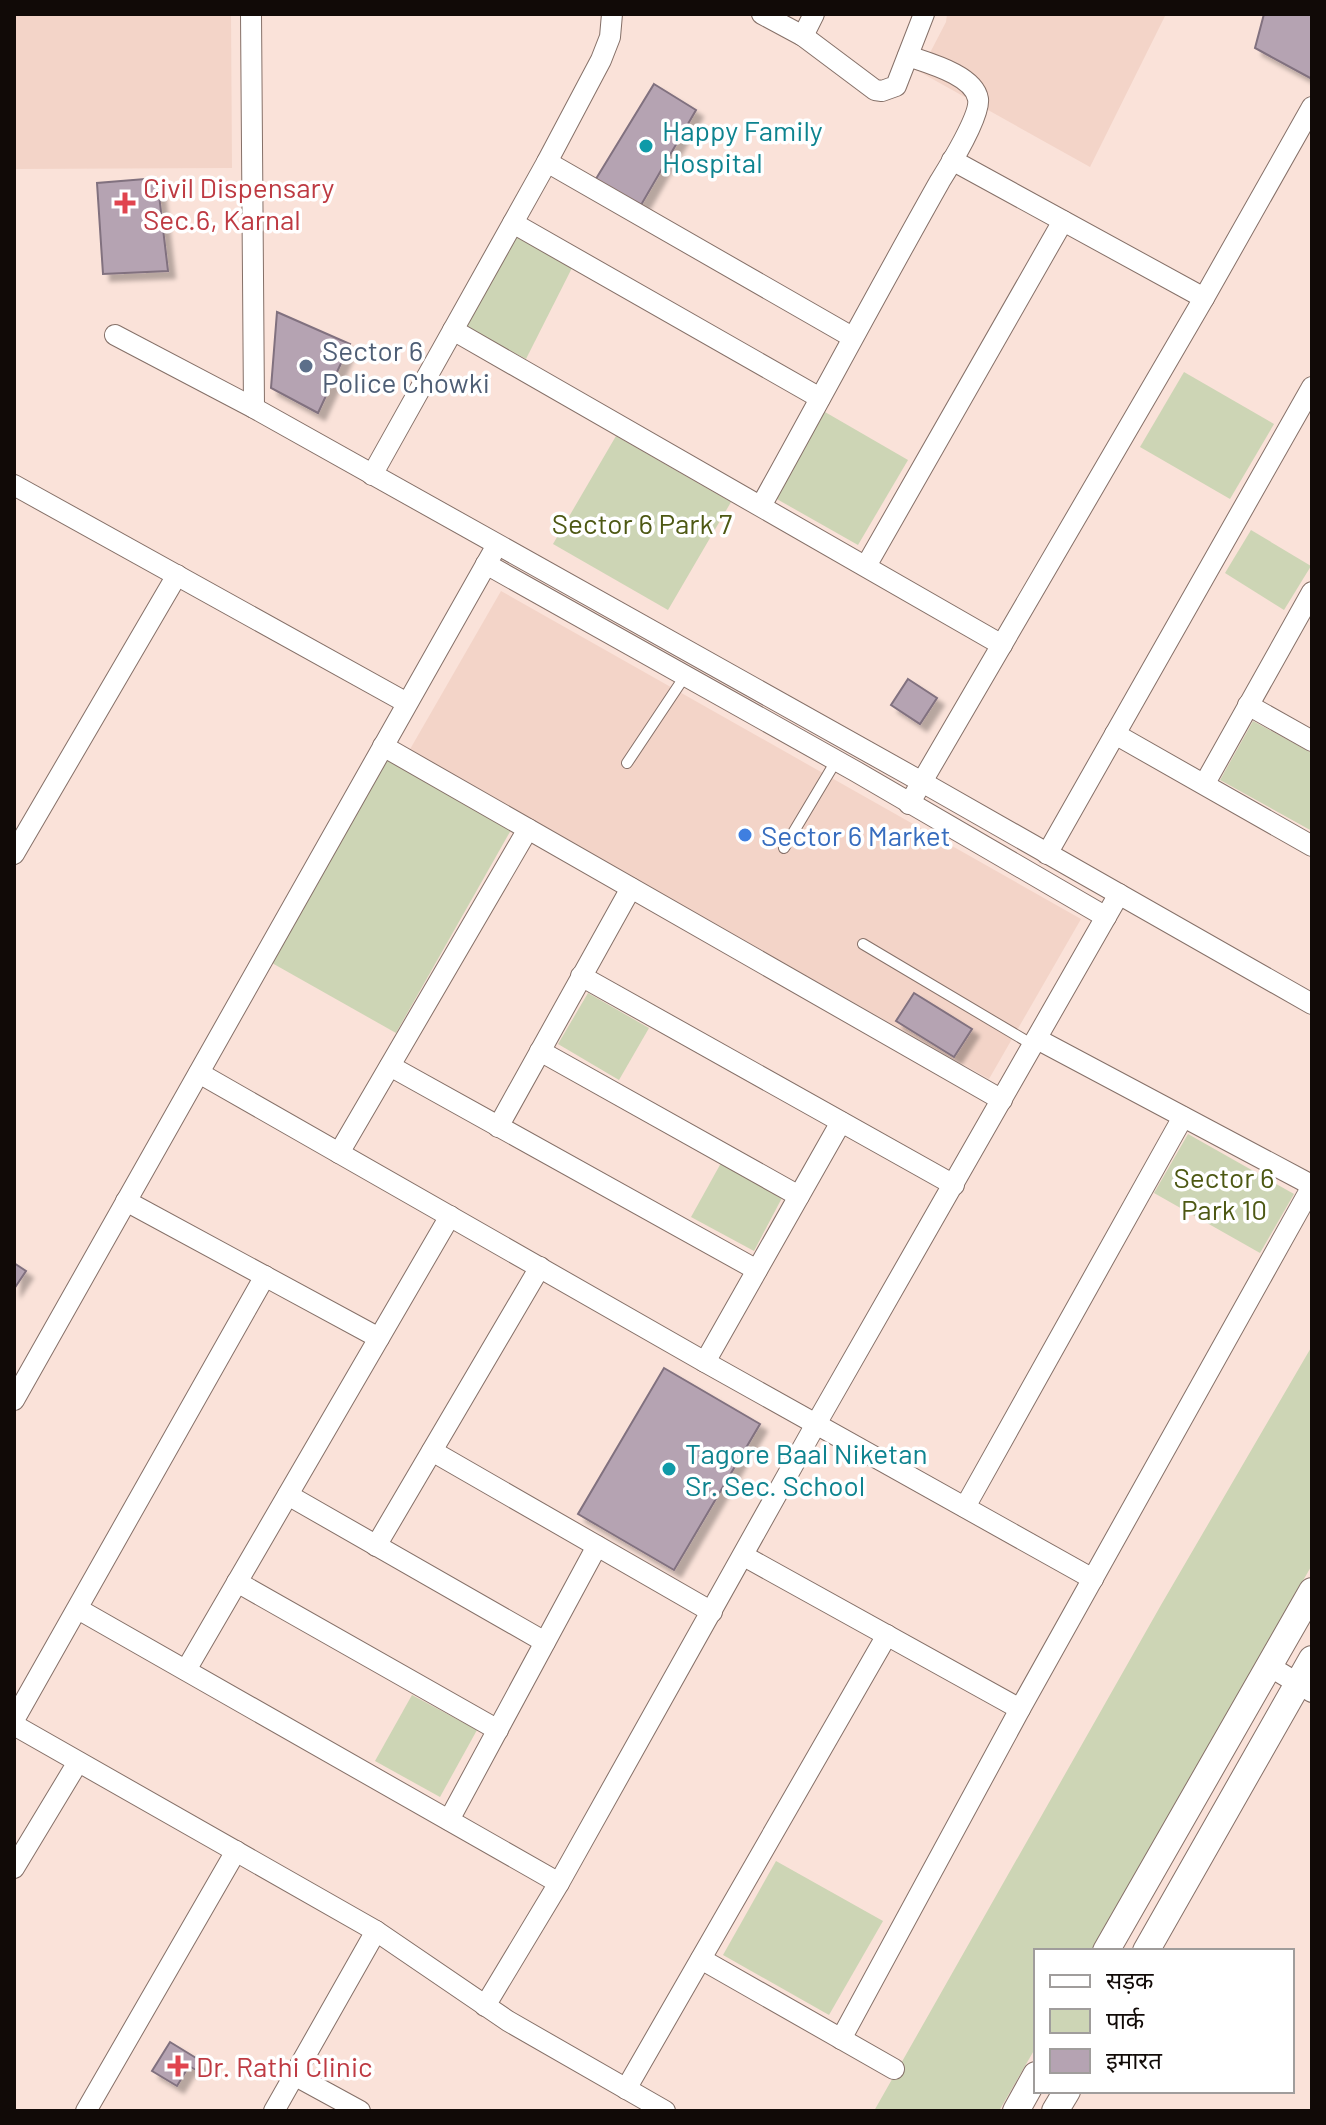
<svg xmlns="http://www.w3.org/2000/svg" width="1326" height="2125" font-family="Barlow,'Noto Sans Devanagari',sans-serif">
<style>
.built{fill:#f3d4c8}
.green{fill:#cdd5b5}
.building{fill:#b5a3b2;stroke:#81717f;stroke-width:2;filter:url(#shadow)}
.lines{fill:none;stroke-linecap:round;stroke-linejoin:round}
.service-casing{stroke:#857068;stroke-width:12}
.minor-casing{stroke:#857068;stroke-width:22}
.tertiary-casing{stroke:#857068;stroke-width:28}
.service{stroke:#fff;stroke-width:10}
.minor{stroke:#fff;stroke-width:20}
.tertiary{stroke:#fff;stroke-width:26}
.culture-dot{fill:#0f9aa8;stroke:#fff;stroke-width:3}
.health-dot{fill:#e0444e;stroke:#fff;stroke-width:3}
.service-dot{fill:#5c6f8a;stroke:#fff;stroke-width:3}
.shop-dot{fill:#3f7fe0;stroke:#fff;stroke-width:3}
.labels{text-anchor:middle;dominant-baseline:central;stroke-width:7;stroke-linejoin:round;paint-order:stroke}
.culture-label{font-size:28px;fill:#0d838f;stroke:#fff;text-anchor:start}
.health-label{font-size:28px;fill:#be3a42;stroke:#fff;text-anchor:start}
.service-label{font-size:28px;fill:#4e5e75;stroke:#fff;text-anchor:start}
.park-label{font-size:28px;fill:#4d5813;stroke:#fff}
.shop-label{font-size:28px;fill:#366cbe;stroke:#fff;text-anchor:start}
</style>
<defs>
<filter id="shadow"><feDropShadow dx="7" dy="7" stdDeviation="2" flood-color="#0004"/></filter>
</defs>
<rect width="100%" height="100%" fill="#fae2d9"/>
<g class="built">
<polygon points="14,14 231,14 232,168 14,169"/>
<polygon points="947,14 1166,14 1090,167 920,72 946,22"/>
<polygon points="501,591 1081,919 989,1079 409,751"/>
</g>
<g class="green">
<polygon points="516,230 575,262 526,359 462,326"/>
<polygon points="1184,372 1274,424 1230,499 1140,447"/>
<polygon points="825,412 908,460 858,545 775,498"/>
<polygon points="616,436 731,502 668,610 553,544"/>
<polygon points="1251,530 1311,566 1284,610 1225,573"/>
<polygon points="1253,721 1312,753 1312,831 1220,780"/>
<polygon points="387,760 511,830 396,1033 272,963"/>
<polygon points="588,993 649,1028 619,1080 558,1044"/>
<polygon points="1188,1134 1294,1194 1260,1253 1154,1193"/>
<polygon points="721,1163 783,1196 754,1251 691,1217"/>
<polygon points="1312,1346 1312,1565 1091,1951 1036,1951 1036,2047 999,2111 874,2111 1161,1605"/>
<polygon points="412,1695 477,1730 440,1797 375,1761"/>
<polygon points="776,1861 883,1921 829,2015 723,1955"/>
</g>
<g class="building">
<polygon points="1264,14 1312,14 1312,79 1255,48"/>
<polygon points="654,84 696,110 641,205 594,182"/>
<polygon points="157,178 168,271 103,274 97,183"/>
<polygon points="277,312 350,344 318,413 271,388"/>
<polygon points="908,679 937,698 920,724 891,705"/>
<polygon points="914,993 972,1029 954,1057 896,1021"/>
<polygon points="14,1263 26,1271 14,1289"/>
<polygon points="664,1368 760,1424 674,1570 578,1514"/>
<polygon points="170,2042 201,2061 196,2070 189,2066 177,2086 152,2071"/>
</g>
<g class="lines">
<g class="service-casing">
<g id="service">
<polyline points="627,763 687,673"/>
<polyline points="784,848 836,761"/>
<polyline points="863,944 1033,1045"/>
</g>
</g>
<g class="minor-casing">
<g id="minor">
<polyline points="251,14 254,408"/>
<polyline points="762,14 803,36 875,90 882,91 896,86 924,14"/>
<polyline points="803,36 814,14"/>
<polyline points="952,160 1204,298"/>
<polyline points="547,162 852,337"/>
<polyline points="513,223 820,398"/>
<polyline points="453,330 1002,645"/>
<polyline points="115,335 254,408 922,782 1312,1004"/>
<polyline points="372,475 547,162 601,60 610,37 612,14"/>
<polyline points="14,485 407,703"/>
<path d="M 761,506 C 821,398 879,289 940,181 C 950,165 981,115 978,99 C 974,75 928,63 908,56"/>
<polyline points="486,564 855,771 1106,917"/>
<polyline points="866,566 1063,221"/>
<polyline points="1248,705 1312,741"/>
<polyline points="1115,734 1312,846"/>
<polyline points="383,746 1002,1100"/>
<polyline points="1205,783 1312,592"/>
<polyline points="909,804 1204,298 1312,107"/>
<polyline points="14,854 177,575"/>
<polyline points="1047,854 1312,387"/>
<polyline points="581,976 954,1185"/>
<polyline points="540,1051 799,1196"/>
<polyline points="390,1066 757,1270"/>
<polyline points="199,1073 705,1362 1093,1579"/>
<polyline points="498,1127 631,888"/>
<polyline points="339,1153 528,829"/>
<polyline points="126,1201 379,1338"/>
<polyline points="705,1362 841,1122"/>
<polyline points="14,1400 497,545"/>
<polyline points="432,1451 712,1612"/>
<polyline points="288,1495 545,1642"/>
<polyline points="965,1507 1183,1117"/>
<polyline points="376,1546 540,1267"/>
<polyline points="744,1556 1020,1709"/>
<polyline points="237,1582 498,1730"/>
<polyline points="78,1609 559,1883"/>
<polyline points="1269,1666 1312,1692"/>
<polyline points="186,1670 450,1216"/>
<polyline points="14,1720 265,1276"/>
<polyline points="14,1725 376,1931 508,2021 665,2111"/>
<polyline points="449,1820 597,1546"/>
<polyline points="14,1868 78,1762"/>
<polyline points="701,1959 894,2069"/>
<polyline points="485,2006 559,1883 816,1424 1119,894"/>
<polyline points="841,2039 1020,1709 1310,1190 1308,1185 1304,1181 1037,1039"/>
<polyline points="294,2075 360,2111"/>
<polyline points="626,2089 887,1635"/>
<polyline points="86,2111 236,1851"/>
<polyline points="274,2111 376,1931"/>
</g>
</g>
<g class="tertiary-casing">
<g id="tertiary">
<polyline points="1106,1951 1312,1591"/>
<polyline points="1146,1951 1312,1659"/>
<polyline points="1016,2111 1036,2075"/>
<polyline points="1055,2111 1067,2091"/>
</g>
</g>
<use href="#service" class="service"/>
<use href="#minor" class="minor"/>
<use href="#tertiary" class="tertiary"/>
</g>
<g class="culture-dot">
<circle cx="646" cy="146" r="8"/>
<circle cx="669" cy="1469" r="8"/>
</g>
<g class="health-dot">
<path d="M121 191h8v8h8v8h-8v8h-8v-8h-8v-8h8z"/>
<path d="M174 2054h8v8h8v8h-8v8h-8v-8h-8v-8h8z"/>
</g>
<circle class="service-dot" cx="306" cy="366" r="8"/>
<circle class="shop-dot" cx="745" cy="835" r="8"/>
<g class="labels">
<g class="culture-label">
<text x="662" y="130">Happy Family<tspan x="662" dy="32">Hospital</tspan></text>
<text x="685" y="1453">Tagore Baal Niketan<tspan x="685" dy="32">Sr. Sec. School</tspan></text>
</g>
<g class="health-label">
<text x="143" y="187">Civil Dispensary<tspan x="143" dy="32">Sec.6, Karnal</tspan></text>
<text x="196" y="2066">Dr. Rathi Clinic</text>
</g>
<g class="service-label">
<text x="322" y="350">Sector 6<tspan x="322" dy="32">Police Chowki</tspan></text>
</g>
<g class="park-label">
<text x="642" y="523">Sector 6 Park 7</text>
<text x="1224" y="1177">Sector 6<tspan x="1224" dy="32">Park 10</tspan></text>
</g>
<g class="shop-label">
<text x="761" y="835">Sector 6 Market</text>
</g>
</g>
<rect width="1326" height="2125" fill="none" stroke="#110a07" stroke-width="32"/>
<rect x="1034" y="1949" width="260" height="144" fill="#ffffff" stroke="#a09d9c" stroke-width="2"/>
<rect x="1050" y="1975" width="40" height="12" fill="#ffffff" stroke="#a09d9c" stroke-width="2"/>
<text x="1106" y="1989" font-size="24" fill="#110a07">सड़क</text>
<rect x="1050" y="2009" width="40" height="24" fill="#cdd5b5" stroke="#a09d9c" stroke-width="2"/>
<text x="1106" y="2029" font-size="24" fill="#110a07">पार्क</text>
<rect x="1050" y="2049" width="40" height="24" fill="#b5a3b2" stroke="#a09d9c" stroke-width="2"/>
<text x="1106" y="2069" font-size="24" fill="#110a07">इमारत</text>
</svg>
